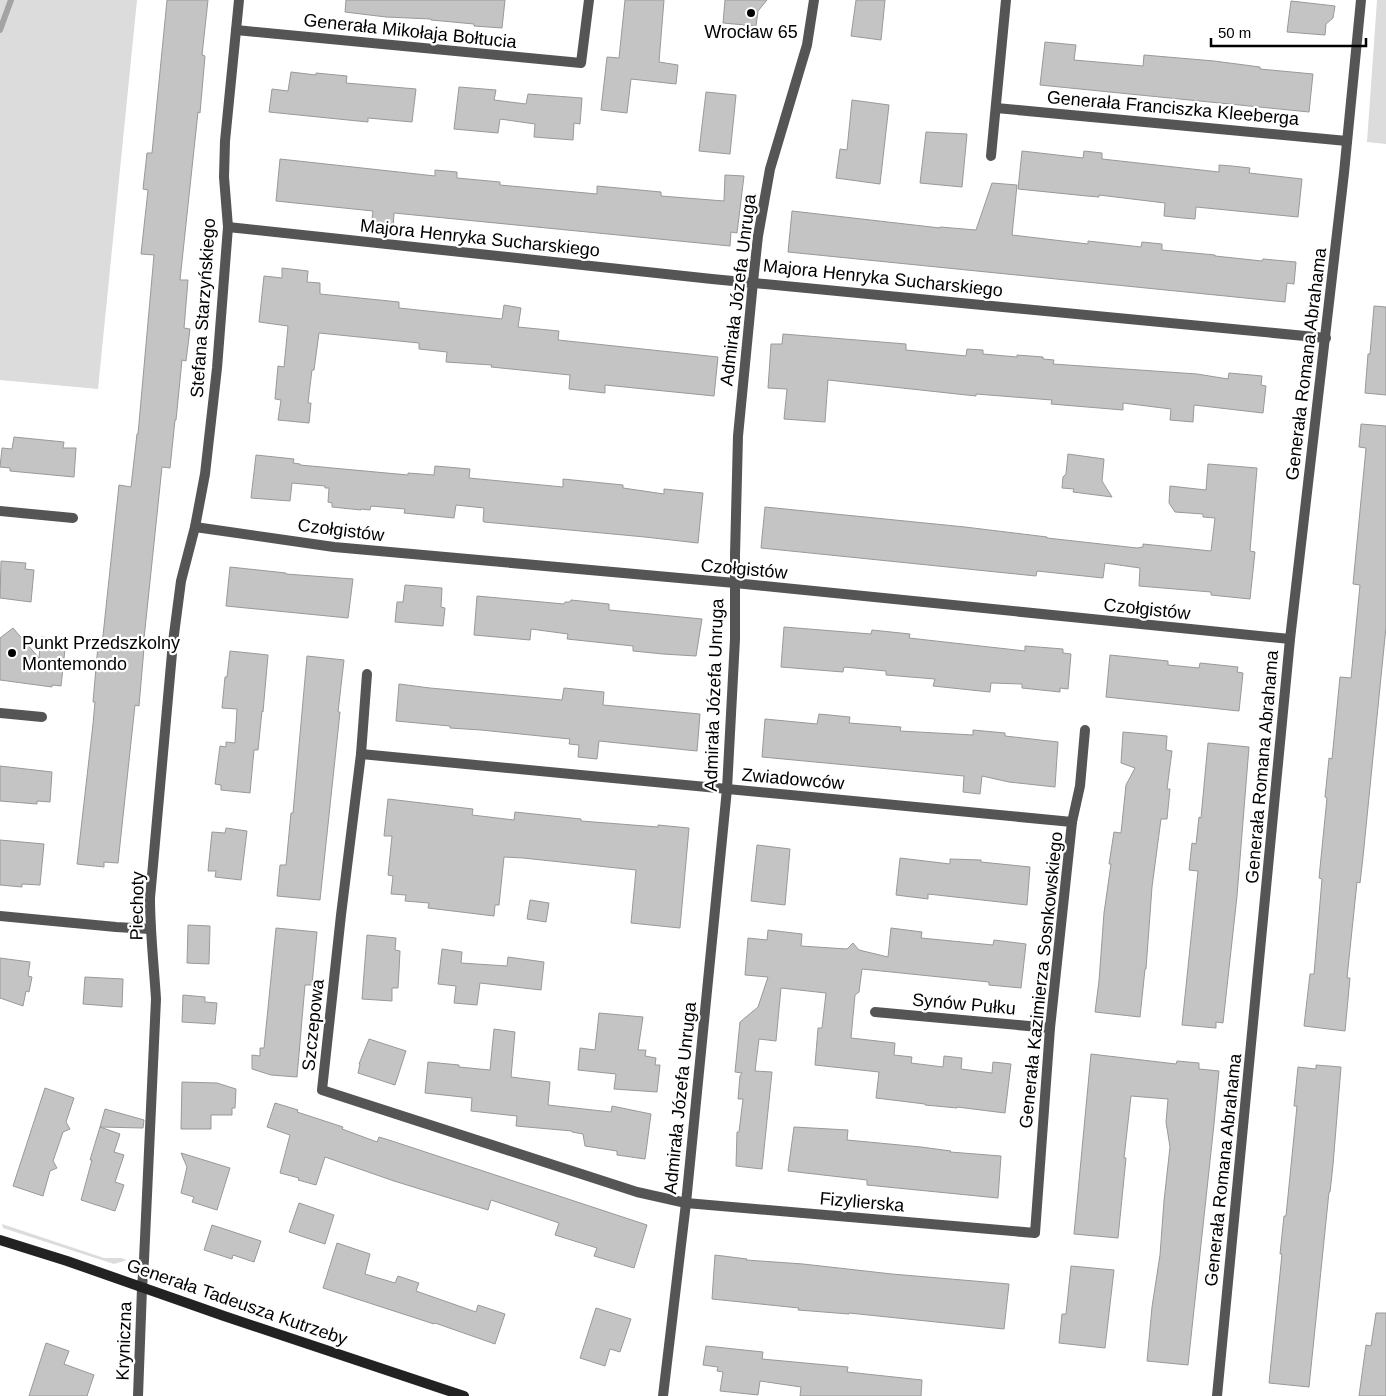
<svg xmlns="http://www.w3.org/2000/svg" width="1386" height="1396" font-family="Helvetica,sans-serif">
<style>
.green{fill:#dcdcdc}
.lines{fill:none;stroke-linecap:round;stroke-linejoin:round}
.stream{stroke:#a3a3a3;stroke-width:6}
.building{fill:#c4c4c4;stroke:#999}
.street{stroke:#555;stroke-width:10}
.secondary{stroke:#222;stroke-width:10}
.poi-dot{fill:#000;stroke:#fff;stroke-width:2}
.labels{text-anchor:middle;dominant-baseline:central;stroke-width:4.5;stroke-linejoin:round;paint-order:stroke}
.street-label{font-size:18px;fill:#000;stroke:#fff}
.poi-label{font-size:18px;fill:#000;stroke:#fff}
</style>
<rect width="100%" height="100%" fill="#fff"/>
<g class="green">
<polygon points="0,0 137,0 98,389 0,380"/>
<polygon points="1377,0 1386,0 1386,144 1367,142"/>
<polygon points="2,1224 104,1258 121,1258 127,1260 114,1264 3,1228"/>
</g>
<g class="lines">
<polyline class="stream" points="0,30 11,0"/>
</g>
<g class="building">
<polygon points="167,0 208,0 202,55 205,56 200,113 198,112 180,280 188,280 184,328 190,329 186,361 182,360 176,420 175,420 170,468 162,467 143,648 144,648 139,706 135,705 118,863 104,862 104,867 77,864 93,724 95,702 93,702 98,645 102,645 119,485 131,487 137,434 138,434 154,255 141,254 148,190 143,189 147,153 152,153"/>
<polygon points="346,0 505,0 502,28 474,26 474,24 431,20 431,19 386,17 345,12"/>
<polygon points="625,0 664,0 659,62 678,65 676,84 631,79 627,113 601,110 607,57 619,58"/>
<polygon points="725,0 767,0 758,11 756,26 723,23"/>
<polygon points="856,0 885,0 881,40 851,36"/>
<polygon points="1291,1 1335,6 1333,18 1326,24 1325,35 1287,32"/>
<polygon points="1045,42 1076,45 1074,60 1143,66 1144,55 1214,61 1260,67 1260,69 1313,74 1309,112 1040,85"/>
<polygon points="291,72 316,75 316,73 347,76 346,83 416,89 412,122 368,118 368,122 269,112 272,89 288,91"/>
<polygon points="459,87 496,90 494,100 526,104 528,94 582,98 580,124 574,123 573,140 534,137 535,124 500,119 498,133 454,129"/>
<polygon points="706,92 736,95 730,154 699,151"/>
<polygon points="852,100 889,105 880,184 836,178 840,149 847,150"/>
<polygon points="926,132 967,134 962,187 920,183"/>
<polygon points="1022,151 1083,158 1084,151 1102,153 1102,159 1219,172 1219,165 1232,166 1250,168 1249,173 1302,179 1298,217 1196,207 1195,219 1183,218 1164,216 1165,203 1099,195 1099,197 1087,196 1018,189"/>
<polygon points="280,159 435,176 435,170 457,172 457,178 500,182 500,185 597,194 597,186 661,192 661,196 724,201 725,175 744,176 737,233 731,232 730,246 394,213 393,229 371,226 373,211 276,201"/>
<polygon points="992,183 1017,185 1012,235 1088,244 1088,241 1141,247 1142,242 1162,244 1162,250 1215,255 1215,256 1262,261 1263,259 1296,262 1294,284 1287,283 1285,302 788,252 792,211 940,228 940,227 976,230"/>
<polygon points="282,268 308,271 307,282 320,283 320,294 399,302 399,308 502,319 504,305 521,308 518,327 559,331 558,340 718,357 714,396 605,385 605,393 569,389 570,375 491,367 492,365 446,362 447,352 419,349 419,343 319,333 314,370 312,370 310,386 308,403 311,403 309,423 278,420 281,400 275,399 278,366 284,367 288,326 259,322 264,276 282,278"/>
<polygon points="1374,306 1386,307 1386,395 1365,393 1368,354 1370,354"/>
<polygon points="783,334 906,344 906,350 966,356 967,349 983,350 983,354 1017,357 1017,355 1043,357 1043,359 1054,360 1053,364 1197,374 1228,379 1229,373 1262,376 1261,385 1266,386 1263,413 1194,405 1193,422 1170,420 1171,409 1123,403 1123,410 1051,404 1052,400 976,394 976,396 828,380 825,422 784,419 787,389 768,388 771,344 782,344"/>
<polygon points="1361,424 1386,426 1386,627 1363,857 1360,883 1357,882 1347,978 1350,978 1345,1031 1304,1026 1310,974 1314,974 1322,879 1319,878 1327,798 1325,797 1329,758 1332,759 1340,677 1351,678 1360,585 1353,584 1366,448 1359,447"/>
<polygon points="14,437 64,442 63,448 76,448 74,477 10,471 10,468 0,467 2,448 12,449"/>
<polygon points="1068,454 1104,459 1102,481 1112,497 1073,492 1074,489 1062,488 1063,477 1066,474"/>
<polygon points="256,455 294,459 293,463 300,464 300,465 408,475 408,473 434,475 435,466 470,469 469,478 563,487 563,479 623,485 623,488 664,494 664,489 703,493 698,543 645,537 484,522 483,521 484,508 456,505 454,518 404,513 405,509 371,506 370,510 361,509 361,510 332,507 332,503 328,502 329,488 325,488 325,486 292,483 290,501 251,498"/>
<polygon points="1208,464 1257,468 1250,551 1255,552 1250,599 1211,595 1211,592 1139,586 1140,568 1105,563 1103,578 1037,571 1036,576 761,548 765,507 965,527 1047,537 1047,538 1137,548 1143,547 1143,544 1211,551 1215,518 1203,517 1203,514 1175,512 1169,503 1170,486 1206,490"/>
<polygon points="1,561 26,563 25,569 34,570 31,602 0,598"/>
<polygon points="230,567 286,573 286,574 353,579 348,618 226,606"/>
<polygon points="405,585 442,588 441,607 445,608 443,626 395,622 397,602 403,602"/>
<polygon points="477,596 564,604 565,602 570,602 571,600 609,604 609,610 702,619 696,656 663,654 633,651 633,646 567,639 568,634 531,629 530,640 474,635"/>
<polygon points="784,627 871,634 872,630 910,634 909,638 1025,651 1025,646 1063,649 1063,653 1071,654 1068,689 1060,688 1060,692 1022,688 1022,684 991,683 990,692 933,686 935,679 886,675 886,671 844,667 843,672 781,667"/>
<polygon points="13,628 39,658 41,637 66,640 61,686 52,685 52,687 0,680 0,638"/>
<polygon points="230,651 268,655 263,712 262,711 258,750 254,750 250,793 221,790 221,785 215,784 220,746 226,747 226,742 235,743 237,709 222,708 225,677 227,677"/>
<polygon points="1110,655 1168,661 1168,665 1199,668 1200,663 1238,667 1237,672 1243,673 1239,711 1106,697"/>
<polygon points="307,656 344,660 338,712 340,712 320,900 277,896 280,865 286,865 291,813 293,813"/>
<polygon points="399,684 430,688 562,700 564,688 604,692 603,705 700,714 697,751 599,741 597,759 578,757 579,745 569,744 570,739 481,730 450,728 450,726 396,721"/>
<polygon points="819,714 850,717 849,723 901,727 900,731 973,735 973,730 1005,733 1005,736 1058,742 1055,787 1009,782 982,776 980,794 963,792 964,776 762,757 765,719 817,724"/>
<polygon points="1123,732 1167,736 1166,750 1172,751 1167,789 1170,789 1167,819 1161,819 1152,887 1146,969 1145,969 1140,1017 1095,1012 1099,981 1104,913 1111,864 1109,864 1114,832 1121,833 1126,785 1135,768 1121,763"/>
<polygon points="1208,743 1249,747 1237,896 1223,1023 1216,1022 1216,1028 1182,1025 1198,871 1189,870 1192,843 1196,844 1199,817 1201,818"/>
<polygon points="0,766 52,772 50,802 37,801 37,804 0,801"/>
<polygon points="388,799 473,809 472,815 514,820 515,812 581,819 581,821 658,827 658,825 689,828 680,928 631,923 636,870 523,858 504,857 499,905 495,905 494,916 428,908 429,903 405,901 406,895 391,894 393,876 388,875 392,836 384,836"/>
<polygon points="226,828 247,831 241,880 215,877 216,871 208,871 212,832 225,833"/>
<polygon points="0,840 44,844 40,885 22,884 22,887 0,885"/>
<polygon points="757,845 790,849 785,905 751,901"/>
<polygon points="900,858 950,864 950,859 981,860 981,862 1030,867 1027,905 928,894 928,899 896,895"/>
<polygon points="530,900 549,903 546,922 527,919"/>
<polygon points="188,925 210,926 209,964 187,963"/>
<polygon points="276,928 317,932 312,985 305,985 297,1077 271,1075 252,1069 252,1055 260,1056 260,1048 264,1048"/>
<polygon points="891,928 922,932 921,938 993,945 994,940 1026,944 1021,988 989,985 989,982 862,969 859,992 855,995 851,1038 895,1043 894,1055 912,1057 911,1063 943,1067 944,1056 962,1058 961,1069 992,1073 993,1062 1011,1064 1005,1113 957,1107 957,1108 925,1105 925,1104 876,1098 879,1072 815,1065 818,1028 822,1028 826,993 781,988 776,1041 759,1039 755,1071 772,1072 762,1169 736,1166 737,1132 739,1132 743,1099 738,1099 740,1076 742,1073 735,1072 740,1022 758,1007 768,977 745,975 748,938 767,940 768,930 802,934 801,946 847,949 853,943 859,950 888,957"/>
<polygon points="367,935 396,938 395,950 400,951 399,971 398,988 392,988 392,1001 362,999"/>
<polygon points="442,949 462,952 461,963 507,966 508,957 544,962 541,990 480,983 477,1005 454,1003 456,986 438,984"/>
<polygon points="0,958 30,962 28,976 32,977 29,992 26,991 23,1006 0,998"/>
<polygon points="85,977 123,979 122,1007 83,1004"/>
<polygon points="183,995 205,997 205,1002 217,1003 215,1024 182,1022"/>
<polygon points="599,1013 643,1017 638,1050 646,1050 645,1056 656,1058 655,1065 660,1065 657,1092 614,1089 616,1074 578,1070 580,1048 595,1050"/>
<polygon points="494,1029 515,1032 511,1077 550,1082 548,1105 611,1112 612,1106 651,1114 645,1159 617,1155 617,1151 585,1146 583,1134 572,1132 572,1131 516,1126 517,1116 471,1111 472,1098 425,1093 428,1062 459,1065 459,1067 490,1070"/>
<polygon points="369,1039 406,1051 395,1085 358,1073 360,1064 359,1064"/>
<polygon points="1091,1054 1176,1064 1177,1061 1199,1063 1199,1069 1219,1071 1214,1124 1188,1365 1147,1361 1152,1307 1160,1255 1164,1201 1170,1147 1166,1122 1168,1099 1131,1096 1124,1158 1126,1158 1118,1238 1074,1234"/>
<polygon points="1316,1065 1341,1067 1333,1165 1330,1192 1329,1192 1309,1387 1269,1383 1282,1254 1280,1254 1284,1216 1286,1216 1297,1106 1294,1106 1298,1067 1316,1069"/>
<polygon points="182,1082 217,1083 236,1089 235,1108 232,1108 232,1115 211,1115 211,1129 181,1129"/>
<polygon points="45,1088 74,1098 66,1122 70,1129 63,1132 53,1161 57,1168 50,1171 43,1196 13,1186"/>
<polygon points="275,1103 298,1110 297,1112 343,1127 342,1129 377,1142 379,1137 392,1141 647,1225 634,1268 594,1256 597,1248 555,1235 559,1223 491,1200 488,1210 394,1181 325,1157 316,1185 298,1180 299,1178 280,1173 290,1135 267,1127"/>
<polygon points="105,1109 144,1120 143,1128 100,1127"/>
<polygon points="100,1127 120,1134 114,1152 124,1155 115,1182 124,1185 115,1211 81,1200 92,1160 90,1160"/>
<polygon points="794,1127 848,1130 847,1140 921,1147 951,1151 950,1152 1001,1156 998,1198 867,1185 867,1180 788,1171"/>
<polygon points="181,1153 230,1168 217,1210 192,1202 194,1197 181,1193 187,1167"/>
<polygon points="299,1203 334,1215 325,1244 289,1232"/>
<polygon points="212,1225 261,1241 254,1262 233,1255 232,1259 204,1250"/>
<polygon points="337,1243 370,1254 365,1274 395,1283 398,1276 419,1283 416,1291 476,1312 478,1305 505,1314 495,1344 435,1323 434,1324 323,1288"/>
<polygon points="715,1255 747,1259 746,1260 803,1264 892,1274 1009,1284 1004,1329 849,1313 849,1314 798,1310 799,1308 712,1299"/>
<polygon points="1071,1266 1114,1270 1105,1348 1059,1343 1062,1314 1066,1314"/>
<polygon points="596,1308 631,1319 620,1352 610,1349 605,1366 580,1358"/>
<polygon points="1376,1313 1386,1313 1386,1396 1359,1396 1366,1345 1371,1346"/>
<polygon points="46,1343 69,1351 64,1364 94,1375 87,1396 29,1396"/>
<polygon points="706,1346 763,1352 762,1359 848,1367 847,1372 922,1380 921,1396 800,1396 801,1387 760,1381 758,1395 720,1391 723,1372 717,1371 718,1367 703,1365"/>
</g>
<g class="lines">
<g class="street">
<polyline points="236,30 581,63 589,0"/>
<polyline points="996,108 1347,141"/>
<polyline points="991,156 1006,0"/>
<polyline points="228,227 712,279 1326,338"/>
<polyline points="0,511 73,518"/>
<polyline points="195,527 334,547 735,583 1290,639"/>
<polyline points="367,674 361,754 341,915 322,1090 637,1192 686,1203 1035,1233 1050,1028 1072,822 1080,786 1085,730"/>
<polyline points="0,713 42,717"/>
<polyline points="361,754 1072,822"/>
<polyline points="0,916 116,927 150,929"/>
<polyline points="875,1012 1050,1028"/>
<path d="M 138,1396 L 142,1288 L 144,1260 L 156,999 C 154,966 150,932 150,898 L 173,642 L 181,581 L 195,527 L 205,474 L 217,368 L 228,227 L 224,177 L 225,141 L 239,0"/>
<polyline points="663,1396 686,1203 727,789 735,639 735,555 738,436 753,282 758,236 770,169 807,45 814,0"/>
<polyline points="1217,1396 1290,639 1344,173 1361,0"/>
</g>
<polyline class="secondary" points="0,1240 67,1261 224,1316 464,1396"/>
</g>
<g class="poi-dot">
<circle cx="751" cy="13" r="5"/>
<circle cx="12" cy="653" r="5"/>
</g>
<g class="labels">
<g class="street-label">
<text transform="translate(410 31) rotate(6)">Generała Mikołaja Bołtucia</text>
<text transform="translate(1173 108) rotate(5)">Generała Franciszka Kleeberga</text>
<text transform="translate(480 238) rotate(6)">Majora Henryka Sucharskiego</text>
<text transform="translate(883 278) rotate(6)">Majora Henryka Sucharskiego</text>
<text transform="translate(738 290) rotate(-83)">Admirała Józefa Unruga</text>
<text transform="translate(203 308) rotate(-86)">Stefana Starzyńskiego</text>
<text transform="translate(1306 364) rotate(-83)">Generała Romana Abrahama</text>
<text transform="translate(341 530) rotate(7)">Czołgistów</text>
<text transform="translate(744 569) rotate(5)">Czołgistów</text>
<text transform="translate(1147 609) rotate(6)">Czołgistów</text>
<text transform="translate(714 695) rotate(-88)">Admirała Józefa Unruga</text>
<text transform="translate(1262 767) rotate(-85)">Generała Romana Abrahama</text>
<text transform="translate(793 779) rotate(5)">Zwiadowców</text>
<text transform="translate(137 906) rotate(-89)">Piechoty</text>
<text transform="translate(1041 980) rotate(-84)">Generała Kazimierza Sosnkowskiego</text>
<text transform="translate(964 1004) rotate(5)">Synów Pułku</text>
<text transform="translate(313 1025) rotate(-84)">Szczepowa</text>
<text transform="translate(680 1098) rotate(-84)">Admirała Józefa Unruga</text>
<text transform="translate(1223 1170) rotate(-84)">Generała Romana Abrahama</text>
<text transform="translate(862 1202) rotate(5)">Fizylierska</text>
<text transform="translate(237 1302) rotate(19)">Generała Tadeusza Kutrzeby</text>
<text transform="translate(124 1341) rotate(-88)">Kryniczna</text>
</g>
<g class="poi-label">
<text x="751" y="32">Wrocław 65</text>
<text x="22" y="643" text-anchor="start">Punkt Przedszkolny<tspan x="22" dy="21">Montemondo</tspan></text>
</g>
</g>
<path d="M1211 38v8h155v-8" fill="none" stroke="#000000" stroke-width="2.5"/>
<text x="1218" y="38" font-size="15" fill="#000000" stroke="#ffffff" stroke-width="4" paint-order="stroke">50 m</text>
</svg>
